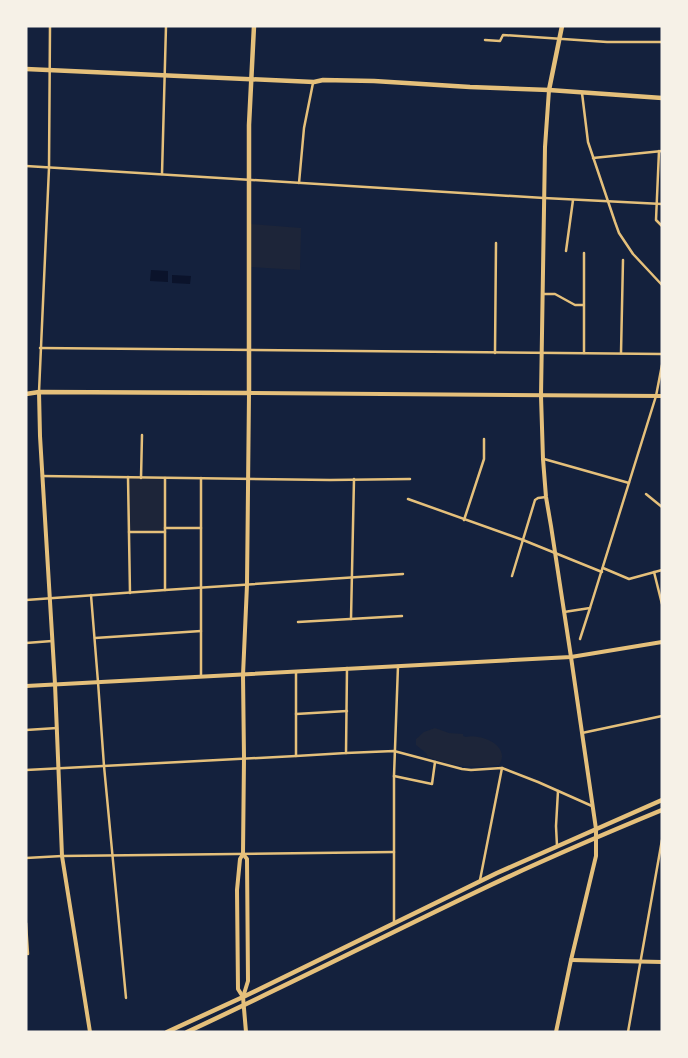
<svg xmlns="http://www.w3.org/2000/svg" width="688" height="1058" font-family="Inter,sans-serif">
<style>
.green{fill:#1d2539}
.water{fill:#0b132b}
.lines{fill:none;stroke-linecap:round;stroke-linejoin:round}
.minor{stroke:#e5c07b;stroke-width:2.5}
.tertiary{stroke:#e5c07b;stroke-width:4}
.primary{stroke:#e5c07b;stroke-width:4.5}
.trunk{stroke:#e5c07b;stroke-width:4.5}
</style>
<rect width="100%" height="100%" fill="#14213d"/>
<g class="green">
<polygon points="251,224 301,228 300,270 251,267"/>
<polygon points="129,478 165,479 164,531 130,531"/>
<path d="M 435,728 L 449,733 L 463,734 L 463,736 L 466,737 C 470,736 474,736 478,737 C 492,739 509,750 499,765 C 471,768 454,767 428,757 L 426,753 L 416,745 L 416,739 L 424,732 Z"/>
</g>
<g class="water">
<polygon points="151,270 168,271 168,282 150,281"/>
<polygon points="172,275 191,276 190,284 172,283"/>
</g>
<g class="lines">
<g class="minor">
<polyline points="485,40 500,41 503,35 607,42 662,42"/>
<polyline points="582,93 588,142 615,222 619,233 633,254 662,285"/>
<polyline points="659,151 656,220 662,226"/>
<polyline points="593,158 662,151"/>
<polyline points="26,166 544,198 662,204"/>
<polyline points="162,174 166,26"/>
<polyline points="299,183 304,128 313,83"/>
<polyline points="566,251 573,200"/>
<polyline points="543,294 555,294 575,305 583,305"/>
<polyline points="40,348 662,354"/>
<polyline points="495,353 496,243"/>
<polyline points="584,353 584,253"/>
<polyline points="621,353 623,260"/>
<polyline points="39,392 49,168 50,26"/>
<polyline points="544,459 629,483"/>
<polyline points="42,476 330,480 410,479"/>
<polyline points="128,477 130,593"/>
<polyline points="141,478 142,435"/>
<polyline points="201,478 201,676"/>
<polyline points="646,494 662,507"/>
<polyline points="408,499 523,540 602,572"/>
<polyline points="464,520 484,459 484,439"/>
<polyline points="165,528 201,528"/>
<polyline points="129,532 165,532"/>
<polyline points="603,568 629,579 662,570"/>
<polyline points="654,572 662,604"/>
<polyline points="512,576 535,500 538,498 546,497"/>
<polyline points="165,590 165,478"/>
<polyline points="91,595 98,682 104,766 126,998"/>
<polyline points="26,600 165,590 403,574"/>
<polyline points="564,612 590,608 656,396 662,365"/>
<polyline points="351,619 354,479"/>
<polyline points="298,622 402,616"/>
<polyline points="95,638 201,631"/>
<polyline points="580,639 590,608"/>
<polyline points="26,643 52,641"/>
<polyline points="296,672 296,756 346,753 347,668"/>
<polyline points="296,714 347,711"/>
<polyline points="26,730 57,728"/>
<polyline points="582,733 662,716"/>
<polyline points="346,753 394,751 462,769 471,770 502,768 538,782 592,806"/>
<polyline points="26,770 296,756"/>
<polyline points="394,776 432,784 435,762"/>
<polyline points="557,846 556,826 558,791"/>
<polyline points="26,858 62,856 394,852"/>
<polyline points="480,880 502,768"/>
<polyline points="26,923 28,954"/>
<polyline points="394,923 394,776 398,666"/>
<polyline points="628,1032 662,840"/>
</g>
<g class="tertiary">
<polyline points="549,90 545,147 541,396 543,459 546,497 551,526 571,657 596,829 596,856 571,960 556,1032"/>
<polyline points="39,392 40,436 55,684 62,856 90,1032"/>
<polyline points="26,686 571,657 662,642"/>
<polyline points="571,960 662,962"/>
<polyline points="243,997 238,989 237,890 240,859 243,854"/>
<polyline points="246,1032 243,997 248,981 247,859 243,854 244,758 243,675 247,585 249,393 662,396"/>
</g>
<g class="primary">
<polyline points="26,69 314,82 323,80 374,81 470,87 549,90 662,98"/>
<polyline points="549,90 562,26"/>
<polyline points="26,394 39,392 249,393 249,125 254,26"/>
</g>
<g class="trunk">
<polyline points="167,1032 243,997 497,873 662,800"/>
<path d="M 187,1032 C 284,987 378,939 474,893 C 536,863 599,836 662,810"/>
</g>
</g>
<rect width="688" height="1058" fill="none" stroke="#f6f1e7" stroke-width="55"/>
</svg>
